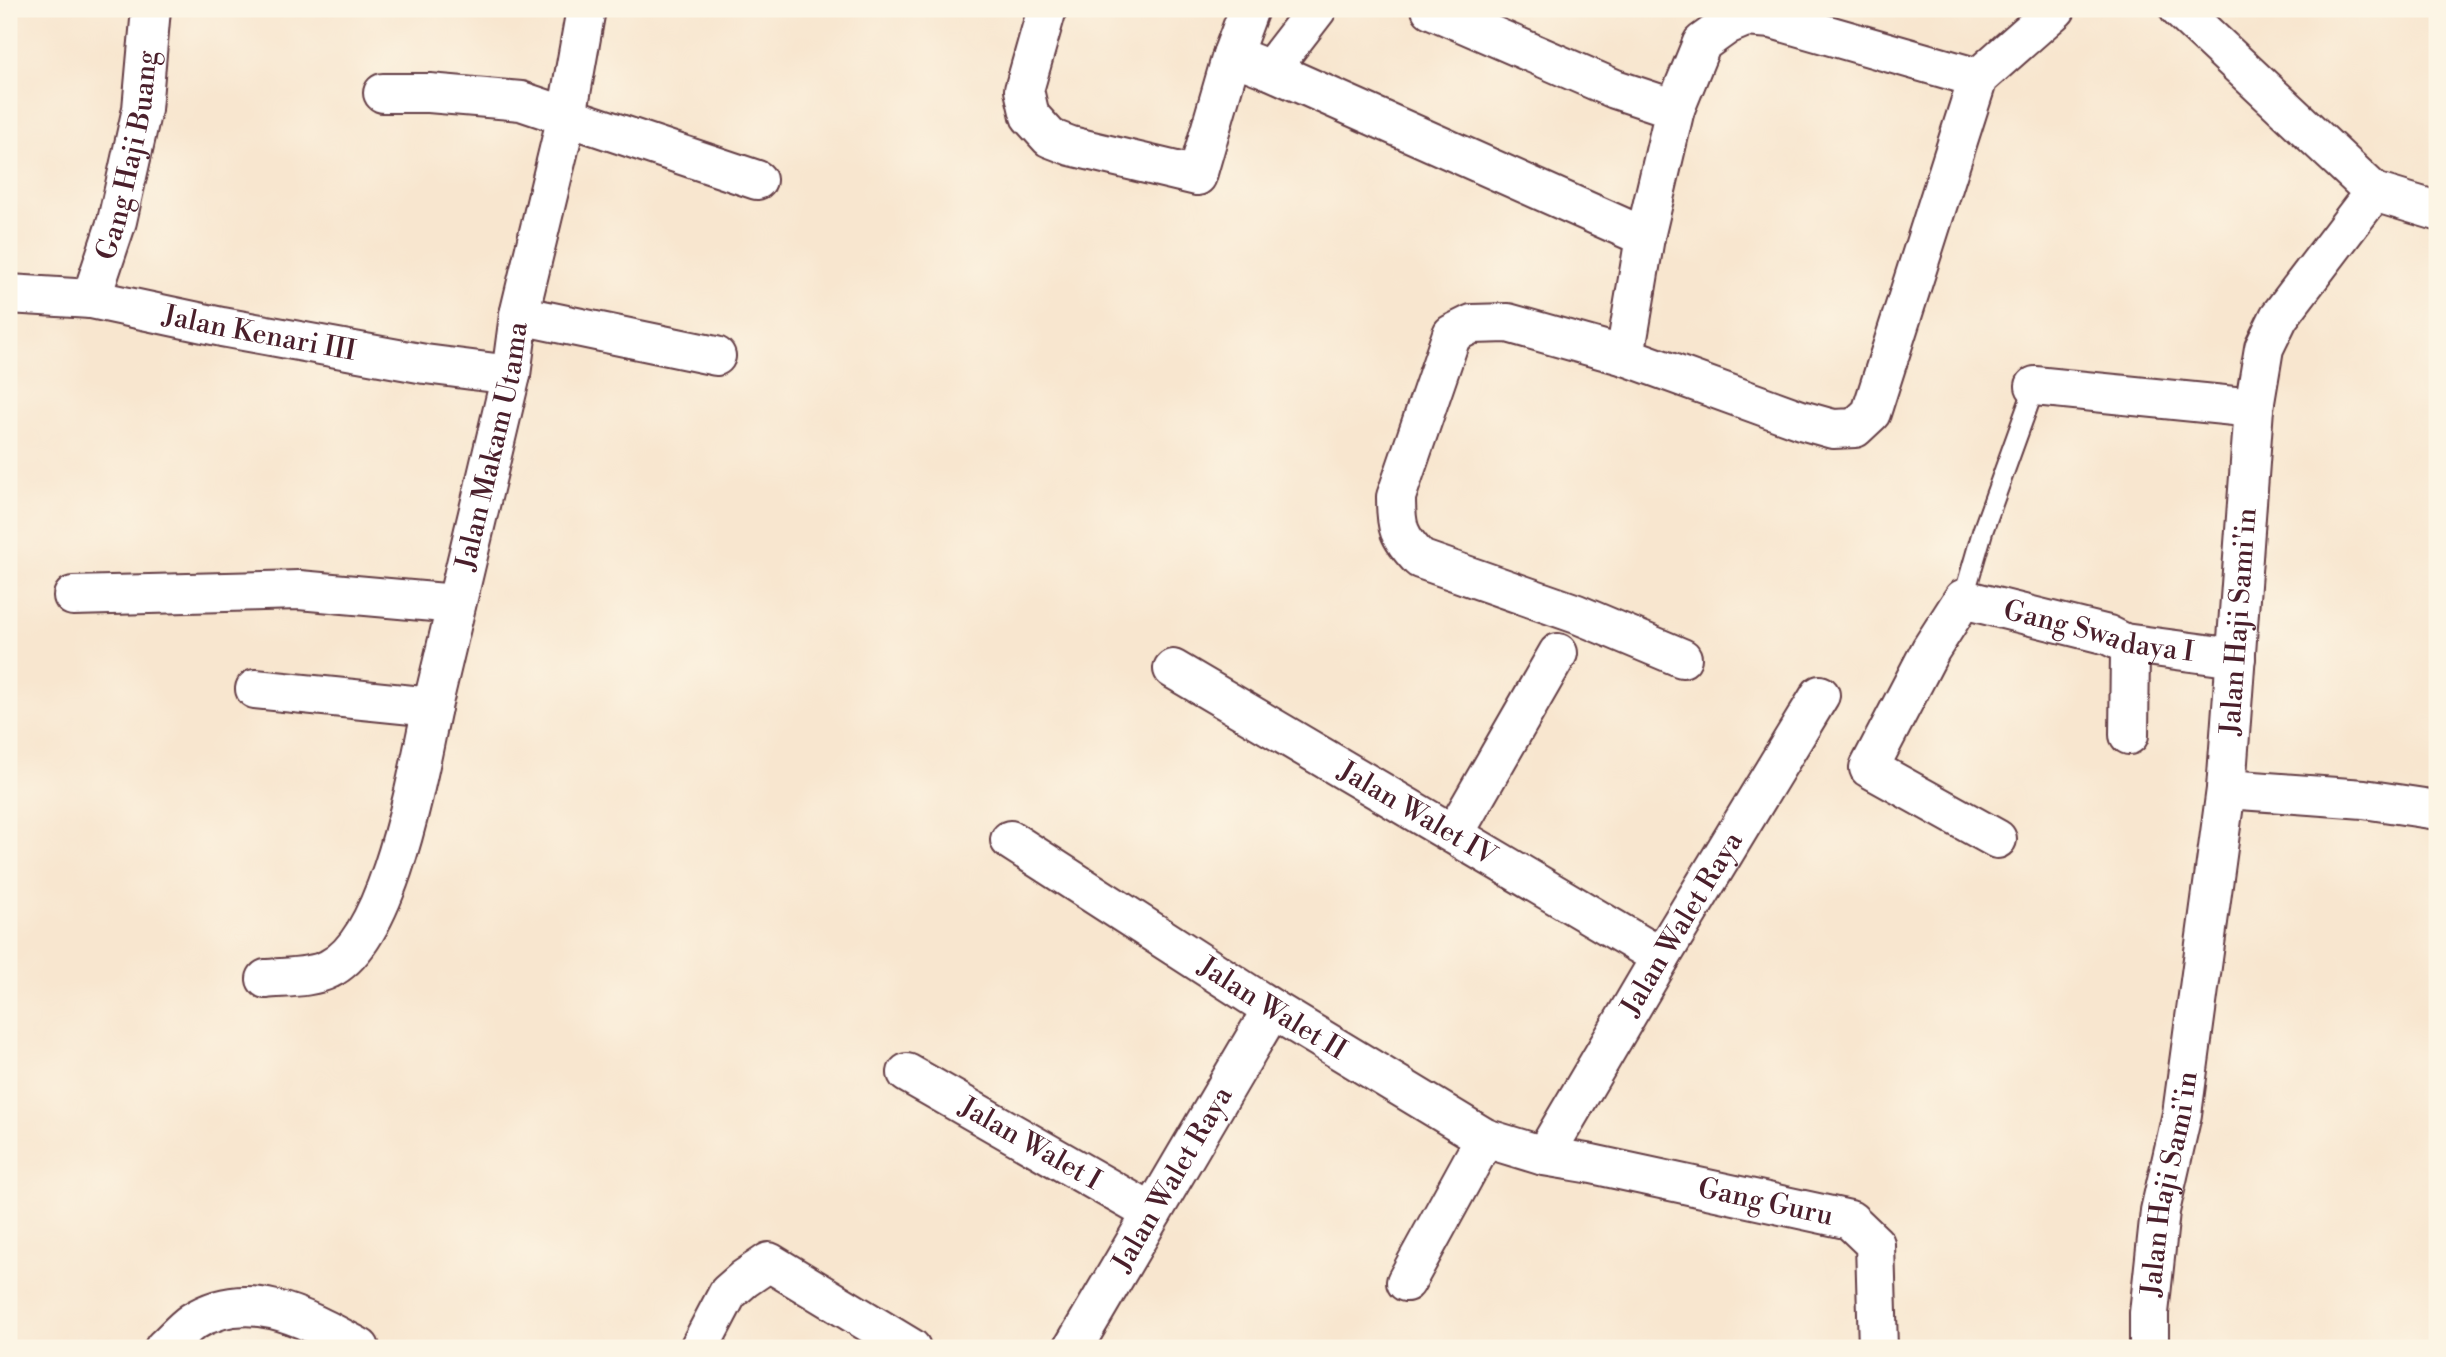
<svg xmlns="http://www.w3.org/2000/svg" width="2446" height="1357" font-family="'Libre Bodoni',serif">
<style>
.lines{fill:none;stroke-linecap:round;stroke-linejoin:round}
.lane-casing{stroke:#643d44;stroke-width:23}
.street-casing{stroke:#643d44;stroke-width:42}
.lane{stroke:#fff;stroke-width:19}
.street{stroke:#fff;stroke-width:38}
.labels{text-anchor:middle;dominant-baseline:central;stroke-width:5;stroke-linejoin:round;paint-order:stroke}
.street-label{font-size:28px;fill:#4a1f2b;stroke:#fcf5e5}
</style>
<rect width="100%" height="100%" fill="#fcf5e5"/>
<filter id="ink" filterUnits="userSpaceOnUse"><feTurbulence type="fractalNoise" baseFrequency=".0143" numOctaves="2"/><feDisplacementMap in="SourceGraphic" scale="14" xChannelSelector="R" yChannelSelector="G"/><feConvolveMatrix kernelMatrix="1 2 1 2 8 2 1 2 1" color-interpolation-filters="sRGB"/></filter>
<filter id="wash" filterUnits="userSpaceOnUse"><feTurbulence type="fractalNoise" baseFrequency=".00686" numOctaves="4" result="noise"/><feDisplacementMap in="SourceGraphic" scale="28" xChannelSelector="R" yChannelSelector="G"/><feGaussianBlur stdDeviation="1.57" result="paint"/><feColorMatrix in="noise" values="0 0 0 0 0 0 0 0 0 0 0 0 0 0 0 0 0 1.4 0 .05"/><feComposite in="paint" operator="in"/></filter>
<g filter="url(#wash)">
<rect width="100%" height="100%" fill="#f8e6cf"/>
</g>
<g filter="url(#ink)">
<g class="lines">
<g class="lane-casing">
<polyline id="lane" points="1963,599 1983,530 2035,386"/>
</g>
<g class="street-casing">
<g id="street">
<polyline points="1047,9 1024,90 1030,116 1050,138 1071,146 1197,176 1232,55 1249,9"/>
<polyline points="1431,9 1615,89 1675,109 1702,43 1727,25 1746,17 1772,19 1978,78"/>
<polyline points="1232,55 1270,70 1645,237"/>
<polyline points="1270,70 1317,9"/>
<polyline points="383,93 429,93 521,101 757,180"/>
<polyline points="1675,109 1645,237 1625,356 1801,420 1833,429 1855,428 1871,413 1978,78 2056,9"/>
<polyline points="2374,192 2437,211"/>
<path id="s1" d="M 9,294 L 91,299 L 222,327 L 425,364 L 511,375"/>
<path id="s2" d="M 91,299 L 117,221 L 142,109 L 151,9"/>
<polyline points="519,315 716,356"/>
<path d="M 1625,356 L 1508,323 L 1472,324 L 1452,334 L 1396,497 C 1396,528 1398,536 1420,559 L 1577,614 L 1682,658"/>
<polyline points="2035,386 2254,408"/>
<polyline points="73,596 299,590 456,604"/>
<polyline points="2124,643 2130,652 2129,735"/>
<path id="s3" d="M 1173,669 L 1661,957"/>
<path id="s4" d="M 255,689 L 432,707 L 511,375 L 519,315 L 567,116 L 586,9"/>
<polyline points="2226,789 2364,799 2437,810"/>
<polyline points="1454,834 1558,653"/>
<path id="s5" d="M 1997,839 L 1869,768 L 1931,649 L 1963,599 L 2108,635 L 2124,643 L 2236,658"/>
<path id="s6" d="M 1010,840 L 1272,1009 L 1485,1138 L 1544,1156 L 1592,1164 L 1850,1220 L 1875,1244 L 1878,1348"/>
<path d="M 266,979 C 285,977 312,978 329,969 C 391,939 418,771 432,707"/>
<path id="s7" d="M 907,1073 L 1152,1213"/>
<path id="s8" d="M 1544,1156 L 1661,957 L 1820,695"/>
<polyline points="1406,1282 1485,1138"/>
<path d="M 164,1348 C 173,1340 182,1329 192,1322 C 250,1285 308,1320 360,1348"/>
<polyline points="699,1348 728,1293 744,1279 769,1262 911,1348"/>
<path id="s9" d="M 1073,1348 L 1272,1009"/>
<path id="s10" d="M 2149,1348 L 2149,1313 L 2160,1211 L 2182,1114 L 2226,789 L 2254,408 L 2264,348 L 2279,317 L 2374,192 L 2179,9"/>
</g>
</g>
<use href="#lane" class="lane"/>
<use href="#street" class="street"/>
</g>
</g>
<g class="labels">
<g class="street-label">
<text stroke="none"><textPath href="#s2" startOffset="149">Gang Haji Buang</textPath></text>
<text stroke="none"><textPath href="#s1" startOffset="254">Jalan Kenari III</textPath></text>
<text stroke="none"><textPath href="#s4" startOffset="446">Jalan Makam Utama</textPath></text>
<text stroke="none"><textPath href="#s10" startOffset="733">Jalan Haji Sami'in</textPath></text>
<text stroke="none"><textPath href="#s5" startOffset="480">Gang Swadaya I</textPath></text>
<text stroke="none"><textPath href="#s3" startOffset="284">Jalan Walet IV</textPath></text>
<text stroke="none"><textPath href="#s8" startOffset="270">Jalan Walet Raya</textPath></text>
<text stroke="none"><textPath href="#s6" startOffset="312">Jalan Walet II</textPath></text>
<text stroke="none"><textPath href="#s7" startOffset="142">Jalan Walet I</textPath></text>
<text stroke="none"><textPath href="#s9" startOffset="196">Jalan Walet Raya</textPath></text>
<text stroke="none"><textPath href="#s10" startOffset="166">Jalan Haji Sami'in</textPath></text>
<text stroke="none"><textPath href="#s6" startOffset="849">Gang Guru</textPath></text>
</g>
</g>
<rect width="2446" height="1357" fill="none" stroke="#fcf5e5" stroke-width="35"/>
</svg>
